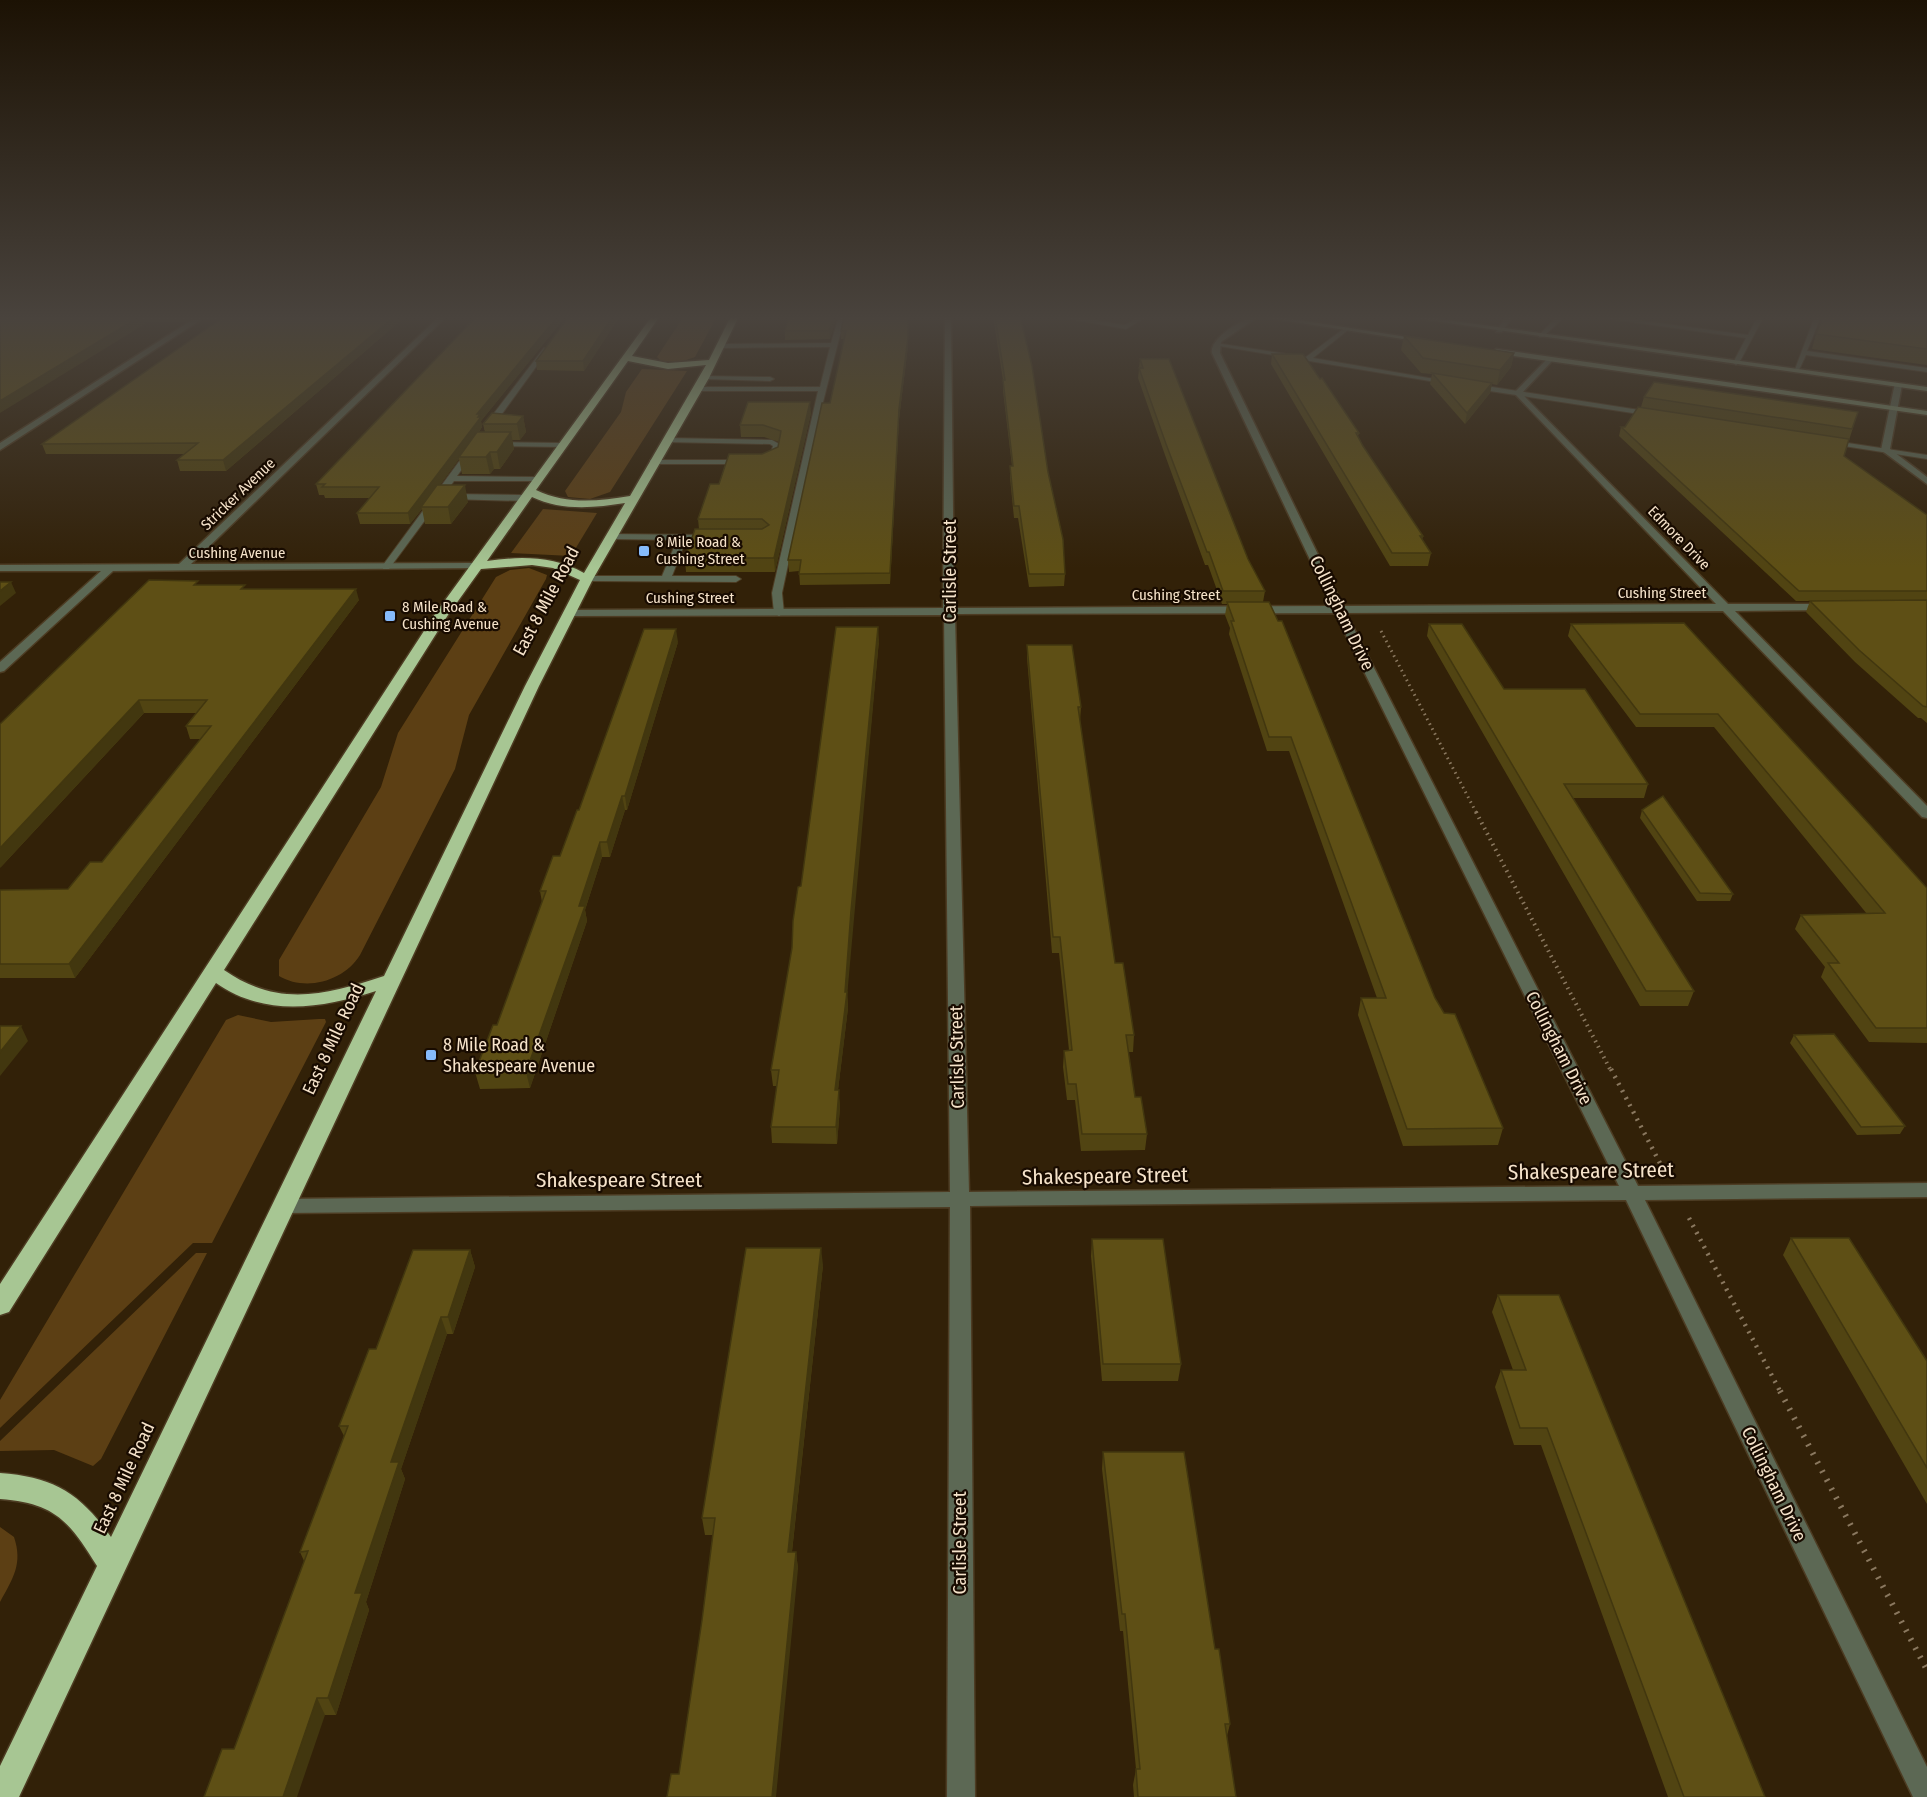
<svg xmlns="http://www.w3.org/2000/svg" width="1927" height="1797" font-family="'Fira Sans Condensed',sans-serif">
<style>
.green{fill:#5c3f14}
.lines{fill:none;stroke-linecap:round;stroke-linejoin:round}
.lane-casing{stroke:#4d3c23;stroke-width:2}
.street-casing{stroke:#4d3c23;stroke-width:3}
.secondary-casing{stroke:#4d3c23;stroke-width:3}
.highway-casing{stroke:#4d3c23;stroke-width:3}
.path-far3{stroke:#8a785f;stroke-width:3;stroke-dasharray:1.5 4;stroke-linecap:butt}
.path-far2{stroke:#8a785f;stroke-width:4;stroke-dasharray:1.5 4.5;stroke-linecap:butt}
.path-far1{stroke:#8a785f;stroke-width:4.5;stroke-dasharray:2 6;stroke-linecap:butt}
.path{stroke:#8a785f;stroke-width:6;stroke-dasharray:2 8;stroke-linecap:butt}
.lane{fill:#5c6854;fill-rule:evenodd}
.street{fill:#5c6854;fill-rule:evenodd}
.secondary{fill:#7a8e6d;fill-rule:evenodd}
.highway{fill:#a7c693;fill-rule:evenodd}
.wall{fill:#514412}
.shaded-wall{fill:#42370f}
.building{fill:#5e4f15;stroke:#42370f;stroke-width:1.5}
.poi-dot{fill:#86bbfb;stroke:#180b00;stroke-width:2}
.labels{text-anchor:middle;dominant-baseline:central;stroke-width:4.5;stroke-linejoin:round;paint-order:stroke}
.far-street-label{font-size:15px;fill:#f6e3ca;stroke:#180b00}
.far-poi-label{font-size:15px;fill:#f6e3ca;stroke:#180b00;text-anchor:start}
.street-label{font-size:18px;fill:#f6e3ca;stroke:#180b00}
.poi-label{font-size:18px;fill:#f6e3ca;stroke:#180b00;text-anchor:start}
.near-street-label{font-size:21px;fill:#f6e3ca;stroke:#180b00}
</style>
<rect width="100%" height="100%" fill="#322108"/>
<g class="green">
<polygon points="684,316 716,318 695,357 680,362 661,361 657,357"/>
<polygon points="642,369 687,371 610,492 590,499 568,497 565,491 621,412 626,392"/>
<polygon points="543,509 597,513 571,556 511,553"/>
<path d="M 529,568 L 547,575 L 546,579 L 469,715 L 455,769 L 360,955 C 344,981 306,992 279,976 L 279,960 L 381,787 L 398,733 L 496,577 L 510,570 Z"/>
<polygon points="238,1015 271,1022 319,1019 325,1019 326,1022 212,1243 193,1243 0,1428 0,1400 226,1020"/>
<polygon points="196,1253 207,1253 101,1459 93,1466 54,1450 0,1451 0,1441"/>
<path d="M 0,1527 L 14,1537 C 23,1564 13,1578 0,1602 Z"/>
</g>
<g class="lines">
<g class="lane-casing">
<g id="lane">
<polygon points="1053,316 1070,316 1125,325 1140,316 1148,316 1126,329"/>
<polygon points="1558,316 1565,316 1543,337 1539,337 1539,335"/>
<polygon points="1588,316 1607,316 1748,335 1758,316 1764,316 1739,363 1736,365 1733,363 1746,338"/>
<polygon points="1815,316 1821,316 1807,351 1927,368 1927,372 1806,355 1798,372 1794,372"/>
<polygon points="841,317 844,319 821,410 782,593 784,613 779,616 774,613 772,593 818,391 697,391 693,389 697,387 820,387 830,347 721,348 718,346 721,344 831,343 838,319"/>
<polygon points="1346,327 1348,330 1313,358 1452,382 1448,384 1213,345 1216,343 1306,357"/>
<polygon points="544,348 549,349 491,429 485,429 485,425"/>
<polygon points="704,376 770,377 774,379 770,381 702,379 700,378"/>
<polygon points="1473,384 1652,412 1656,414 1652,416 1470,388 1470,384"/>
<polygon points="667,438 772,440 781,445 777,458 766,463 762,461 770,455 773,446 770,444 664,442 663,440"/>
<polygon points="1828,440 1927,455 1927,459 1831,444 1828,444"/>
<polygon points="496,442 563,443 567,445 563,447 493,446 492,444"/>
<polygon points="469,448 476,450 457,476 538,477 542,479 538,481 454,481 389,569 383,569 383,565"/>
<polygon points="650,460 744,460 748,462 744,464 650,464"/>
<polygon points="451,494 524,495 528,498 524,501 448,499 448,495"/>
<polygon points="610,534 713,535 715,537 710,540 686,540 672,576 736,576 741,579 736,582 584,581 584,577 587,576 662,576 677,540 607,539 605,537"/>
</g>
</g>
<g class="street-casing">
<g id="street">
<polygon points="121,316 246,317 243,319 202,319 0,450 0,443 192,320 123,320 119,318"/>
<polygon points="440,316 447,316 191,564 474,563 478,564 478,568 113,571 4,671 0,672 0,662 101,571 0,571 0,565 179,564"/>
<path d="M 945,316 L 951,316 L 954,608 L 1332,606 L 1212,353 C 1209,338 1246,316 1259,316 L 1221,342 L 1220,353 L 1343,606 L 1716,604 L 1514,393 L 1549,357 L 1552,361 L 1522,393 L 1526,398 L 1728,604 L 1828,604 L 1833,607 L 1828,610 L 1735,611 L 1927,806 L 1927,818 L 1922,817 L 1723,611 L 1346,613 L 1638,1186 L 1927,1183 L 1927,1197 L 1645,1200 L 1927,1767 L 1927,1797 L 1913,1797 L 1626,1200 L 970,1206 L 975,1797 L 947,1797 L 950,1207 L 283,1213 L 276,1211 L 273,1206 L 276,1201 L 283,1199 L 950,1192 L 944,615 L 569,616 L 563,613 L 569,610 L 943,608 ZM 1335,613 L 1619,1186 L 969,1192 L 955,614 Z"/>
<polygon points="1506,316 1513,316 1502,332 1496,332"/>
<polygon points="1895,383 1902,385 1890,449 1927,477 1927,484 1881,450"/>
</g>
</g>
<g class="secondary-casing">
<g id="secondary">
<polygon points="1255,316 1274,316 1426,340 1422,342"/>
<polygon points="1399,316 1419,316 1927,387 1927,391"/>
<polygon points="1496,349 1927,411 1927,415 1493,353"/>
</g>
</g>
<g class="highway-casing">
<path id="highway" d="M 652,316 L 660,316 L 632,356 L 668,363 L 709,360 L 731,316 L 739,316 L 709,378 L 593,579 L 539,686 L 19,1797 L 0,1797 L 0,1766 L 97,1566 C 69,1521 55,1503 0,1499 L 0,1473 C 54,1477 80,1493 111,1537 L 376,991 C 322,1008 266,1018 216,983 L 9,1312 L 0,1315 L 0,1284 L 435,614 ZM 628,361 L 668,369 L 706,365 L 630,496 C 598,501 567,505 536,490 ZM 532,497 C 561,511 594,508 625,503 L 584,573 C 553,556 521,556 487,561 ZM 532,565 L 553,568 L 580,580 L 525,686 L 384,976 C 325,995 279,1008 224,970 L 448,615 L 481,569 Z"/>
</g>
<polyline class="path-far3" points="1381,631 1477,814"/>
<polyline class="path-far2" points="1476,812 1611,1071"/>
<g class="path-far1">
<polyline points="1611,1069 1663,1169"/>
<polyline points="1689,1218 1781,1393"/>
</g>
<polyline class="path" points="1780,1391 1927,1670"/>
<use href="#lane" class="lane"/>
<use href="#street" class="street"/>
<use href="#secondary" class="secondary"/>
<use href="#highway" class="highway"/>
</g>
<g class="wall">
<polygon points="225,316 406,316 226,471 180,471 177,460 185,454 46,454 42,444"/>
<polygon points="477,316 566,316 481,421 482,427 479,432 485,432 483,424 523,416 526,432 520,440 512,440 514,449 500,469 494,469 490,474 462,474 459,459 440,485 468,502 451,524 425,524 422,509 410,524 360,524 357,513 370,498 325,498 324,495 319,495 316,484"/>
<polygon points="569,316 620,316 584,371 537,370 536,361"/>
<polygon points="789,316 838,316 836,318 830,339 785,340 785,331"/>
<polygon points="842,316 908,316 908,346 899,419 890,584 800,585 799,571 789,572 788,560 830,403 845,339 841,339 841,331 844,317"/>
<polygon points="993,316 1020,316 1065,574 1064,586 1029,587 1018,518 1014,518 1010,478 1010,466 1012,466 1003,391 1003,380"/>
<polygon points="1722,316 1743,316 1742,319"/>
<polygon points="1927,316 1927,365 1812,349 1816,334"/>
<polygon points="1404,336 1514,353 1511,367 1497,385 1492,384 1490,393 1465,424 1430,384 1432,374 1421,373 1401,350"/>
<polygon points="1272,354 1320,379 1359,433 1358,436 1363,446 1423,536 1422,540 1431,553 1428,566 1390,566 1271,364"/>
<polygon points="1140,359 1248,559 1265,591 1263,602 1435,998 1503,1128 1498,1145 1403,1146 1358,1015 1361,998 1377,998 1289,751 1267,751 1229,634 1230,628 1225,615 1227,604 1222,604 1208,565 1205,565 1165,455 1138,378"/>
<polygon points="1644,397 1858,412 1844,456 1927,515 1927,723 1921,718 1918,718 1855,662 1806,612 1810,601 1796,601 1619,436 1621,427 1625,427 1641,407"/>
<polygon points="811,413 775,572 686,572 685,558 699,529 698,519 762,454 778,447 779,442 764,437 741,437 740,425"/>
<polygon points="200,585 359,600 75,978 0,978 0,890 68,889 102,862 201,739 190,739 186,726 197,713 144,713 0,868"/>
<polygon points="1684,623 1927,888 1927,1043 1869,1042 1821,977 1825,967 1795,929 1801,915 1867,914 1714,727 1636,727 1568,636 1571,624"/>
<polygon points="1429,624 1504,689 1648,784 1644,798 1573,798 1694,991 1688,1006 1640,1006 1427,636"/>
<polygon points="879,640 852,926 847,992 848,1008 838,1090 840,1107 837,1144 772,1143 771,1127 777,1086 773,1086 771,1070 792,948"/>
<polygon points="678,642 627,810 625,810 610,857 602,857 585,910 587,921 530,1088 480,1089 475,1072 497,1025 542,902 540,891 560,856 579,810"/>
<polygon points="1027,645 1081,707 1080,721 1115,963 1134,1035 1133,1052 1128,1052 1135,1097 1147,1134 1145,1150 1081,1151 1075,1100 1067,1100 1063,1067 1064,1051 1069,1050 1059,953 1052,953 1027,658"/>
<polygon points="1642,810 1733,894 1730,901 1697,901 1640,818"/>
<polygon points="1794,1035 1905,1126 1900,1134 1857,1135 1790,1043"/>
<polygon points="1791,1238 1927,1361 1927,1504 1783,1255"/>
<polygon points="1092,1239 1181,1364 1178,1381 1102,1381 1091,1256"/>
<polygon points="470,1250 475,1267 453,1334 447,1334 401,1469 405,1479 366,1602 369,1610 336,1715 325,1715 234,1749 304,1561 300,1552 344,1436 339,1426 376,1349"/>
<polygon points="823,1265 792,1552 796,1552 798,1569 679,1774 702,1620 713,1535 705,1535 702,1518"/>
<polygon points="1498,1295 1765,1797 1668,1797 1541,1445 1514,1445 1495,1387 1501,1370 1513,1370 1492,1312"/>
<polygon points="1103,1452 1215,1649 1230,1724 1227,1736 1236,1797 1134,1797 1133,1785 1136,1769 1123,1631 1120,1631 1102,1469"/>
</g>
<g class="shaded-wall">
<polygon points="142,316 145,324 0,413 0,401"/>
<polygon points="395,316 406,316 226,471 223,460"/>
<polygon points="558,316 566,316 481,421 482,427 460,457 459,457 459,459 424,507 421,507 422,509 410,524 408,513 477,414"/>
<polygon points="613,316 620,316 584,371 583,361"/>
<polygon points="834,316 838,316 836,318 830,339 829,331"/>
<polygon points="908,316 908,346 899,419 890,584 890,573 899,409"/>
<polygon points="1514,353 1511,367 1497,385 1500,370"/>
<polygon points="1492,383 1490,393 1465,424 1467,413"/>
<polygon points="810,402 811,413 775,572 774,558"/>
<polygon points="523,416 526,432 520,440 517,424"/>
<polygon points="511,432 514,449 500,469 497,452"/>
<polygon points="490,452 494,469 490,474 486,457"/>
<polygon points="465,485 468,502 451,524 448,507"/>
<polygon points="11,582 16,593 0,606 0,591"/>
<polygon points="356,589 359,600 75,978 69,964"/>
<polygon points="878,627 879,640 847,997 847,992 848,1008 836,1107 835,1090"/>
<polygon points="676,629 678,642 627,810 625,796"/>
<polygon points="139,700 144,713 0,868 0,848"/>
<polygon points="622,796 625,810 610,857 607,842"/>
<polygon points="600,842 602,857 585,910 587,921 530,1088 526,1072 579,906"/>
<polygon points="21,1026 28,1041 0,1076 0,1052"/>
<polygon points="839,1090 840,1107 837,1144 836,1127"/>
<polygon points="821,1248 823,1265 790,1569 788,1552"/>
<polygon points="470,1250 475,1267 453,1334 448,1317"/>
<polygon points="441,1317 447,1334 401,1469 405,1479 366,1602 369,1610 336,1715 328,1698 355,1593 391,1462"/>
<polygon points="796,1552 798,1569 776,1797 772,1797"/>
<polygon points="317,1698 325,1715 297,1797 283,1797"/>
</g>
<g class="building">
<polygon points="0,316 141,316 0,401"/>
<polygon points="225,316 395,316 223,460 177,460 198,443 42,444"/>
<polygon points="477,316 558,316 477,414 480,414 478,417 481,417 408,513 357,513 379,487 322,487 325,484 316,484"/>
<polygon points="569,316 613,316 583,361 536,361"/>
<polygon points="789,316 834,316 829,331 785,331"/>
<polygon points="844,316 908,316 908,337 899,409 890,573 799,574 801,560 788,560 822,403 830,403 846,331 841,331"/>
<polygon points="995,316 1020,316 1032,366 1048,472 1063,539 1065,574 1029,574 1019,506 1014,506 1010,466 1013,466 1003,380 1005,380"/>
<polygon points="1824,316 1927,316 1927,349 1816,334"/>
<polygon points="1404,336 1514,353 1500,370 1423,358"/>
<polygon points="1272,354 1303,354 1320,379 1322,378 1359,433 1356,433 1363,446 1423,536 1420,536 1431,553 1392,553"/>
<polygon points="1140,359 1169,359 1248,559 1265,591 1223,591 1209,552 1207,552 1166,444 1139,368 1143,368"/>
<polygon points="1432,373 1492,383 1467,413"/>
<polygon points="1654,382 1858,412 1852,429 1644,397"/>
<polygon points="748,402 810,402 774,558 685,558 695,529 762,529 769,525 762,519 698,519 710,484 719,484 729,454 762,454 778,447 781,431 763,425 740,425"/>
<polygon points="1638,407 1849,439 1844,456 1927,515 1927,591 1799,591 1621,427 1625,427"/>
<polygon points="492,413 523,416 517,424 483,424"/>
<polygon points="477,432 511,432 497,452 490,452 486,457 459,457"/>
<polygon points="437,485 465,485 448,507 421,507"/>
<polygon points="149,580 198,581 194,585 245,585 241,589 356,589 69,964 0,964 0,890 68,889 90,862 102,862 211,726 186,726 207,700 139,700 0,848 0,724"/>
<polygon points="0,582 11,582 0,591"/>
<polygon points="1927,600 1927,707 1923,706 1859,650 1810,601"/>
<polygon points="1227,602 1269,602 1278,621 1282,621 1435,998 1444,1013 1455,1014 1503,1128 1407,1129 1361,998 1386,998 1291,737 1269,737 1231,621 1234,621"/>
<polygon points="1684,623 1871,826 1927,888 1927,1028 1876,1028 1828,963 1839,963 1801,915 1885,913 1718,714 1640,714 1571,624"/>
<polygon points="1429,624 1462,624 1504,689 1585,689 1648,784 1564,784 1694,991 1646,991"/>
<polygon points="836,627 878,627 851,911 845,992 847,992 835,1090 839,1090 836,1127 771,1127 779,1070 771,1070 792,948 793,921 798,887 801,886"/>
<polygon points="644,629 676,629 625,796 622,796 607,842 600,842 579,906 585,906 526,1072 475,1072 493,1025 497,1025 546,891 540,891 553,856 560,856 577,810 579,810"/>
<polygon points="1027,645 1072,645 1081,707 1078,707 1115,963 1123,963 1134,1035 1126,1035 1135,1097 1141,1097 1147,1134 1082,1134 1076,1084 1068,1084 1064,1051 1072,1050 1060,937 1053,937"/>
<polygon points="1663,796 1733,894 1700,893 1642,810"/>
<polygon points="0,1026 21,1026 0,1052"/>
<polygon points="1834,1034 1905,1126 1861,1127 1794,1035"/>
<polygon points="1791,1238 1849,1238 1927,1361 1927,1468"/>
<polygon points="1092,1239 1163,1239 1181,1364 1103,1364"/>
<polygon points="746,1248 821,1248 788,1552 796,1552 772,1797 667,1797 671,1774 679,1774 702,1620 715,1518 702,1518"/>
<polygon points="413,1250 470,1250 448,1317 441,1317 391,1462 399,1462 355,1593 362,1593 328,1698 317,1698 283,1797 204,1797 222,1749 234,1749 308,1551 300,1552 348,1426 339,1426 369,1349 376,1349"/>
<polygon points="1498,1295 1559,1295 1765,1797 1684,1797 1547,1428 1520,1428 1501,1370 1526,1370"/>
<polygon points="1103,1452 1184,1452 1215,1649 1219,1649 1230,1724 1225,1724 1236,1797 1138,1797 1136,1769 1140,1769 1125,1614 1122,1614"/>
</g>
<linearGradient id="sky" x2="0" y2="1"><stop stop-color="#1c1204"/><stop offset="0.56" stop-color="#49433d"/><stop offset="1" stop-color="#49433d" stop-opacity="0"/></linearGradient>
<rect width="1927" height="568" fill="url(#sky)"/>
<g class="poi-dot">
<rect x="638" y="545" width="12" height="12" rx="3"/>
<rect x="384" y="610" width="12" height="12" rx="3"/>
<rect x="425" y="1049" width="12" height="12" rx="3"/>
</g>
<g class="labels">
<g class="far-street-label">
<text transform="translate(238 494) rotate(-44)">Stricker Avenue</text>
<text transform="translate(1679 538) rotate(46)">Edmore Drive</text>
<text x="237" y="553">Cushing Avenue</text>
<text x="1662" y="593">Cushing Street</text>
<text x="1176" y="595">Cushing Street</text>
<text x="690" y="598">Cushing Street</text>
</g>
<g class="far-poi-label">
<text x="656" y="542">8 Mile Road &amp;<tspan x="656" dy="17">Cushing Street</tspan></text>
<text x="402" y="607">8 Mile Road &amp;<tspan x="402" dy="17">Cushing Avenue</tspan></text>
</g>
<g class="street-label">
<text transform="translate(950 571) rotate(-90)">Carlisle Street</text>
<text transform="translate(546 601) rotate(-62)">East 8 Mile Road</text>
<text transform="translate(1342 613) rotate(64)">Collingham Drive</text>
<text transform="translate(333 1039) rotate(-65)">East 8 Mile Road</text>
<text transform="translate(1559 1048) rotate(63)">Collingham Drive</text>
<text transform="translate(957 1057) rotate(-91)">Carlisle Street</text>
<text transform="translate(124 1478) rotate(-65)">East 8 Mile Road</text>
<text transform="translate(1774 1484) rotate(64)">Collingham Drive</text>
<text transform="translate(960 1543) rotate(-90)">Carlisle Street</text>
</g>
<g class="poi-label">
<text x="443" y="1045">8 Mile Road &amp;<tspan x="443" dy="21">Shakespeare Avenue</tspan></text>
</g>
<g class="near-street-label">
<text transform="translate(1591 1171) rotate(-1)">Shakespeare Street</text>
<text transform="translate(1105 1176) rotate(-1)">Shakespeare Street</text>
<text x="619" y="1180">Shakespeare Street</text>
</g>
</g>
</svg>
